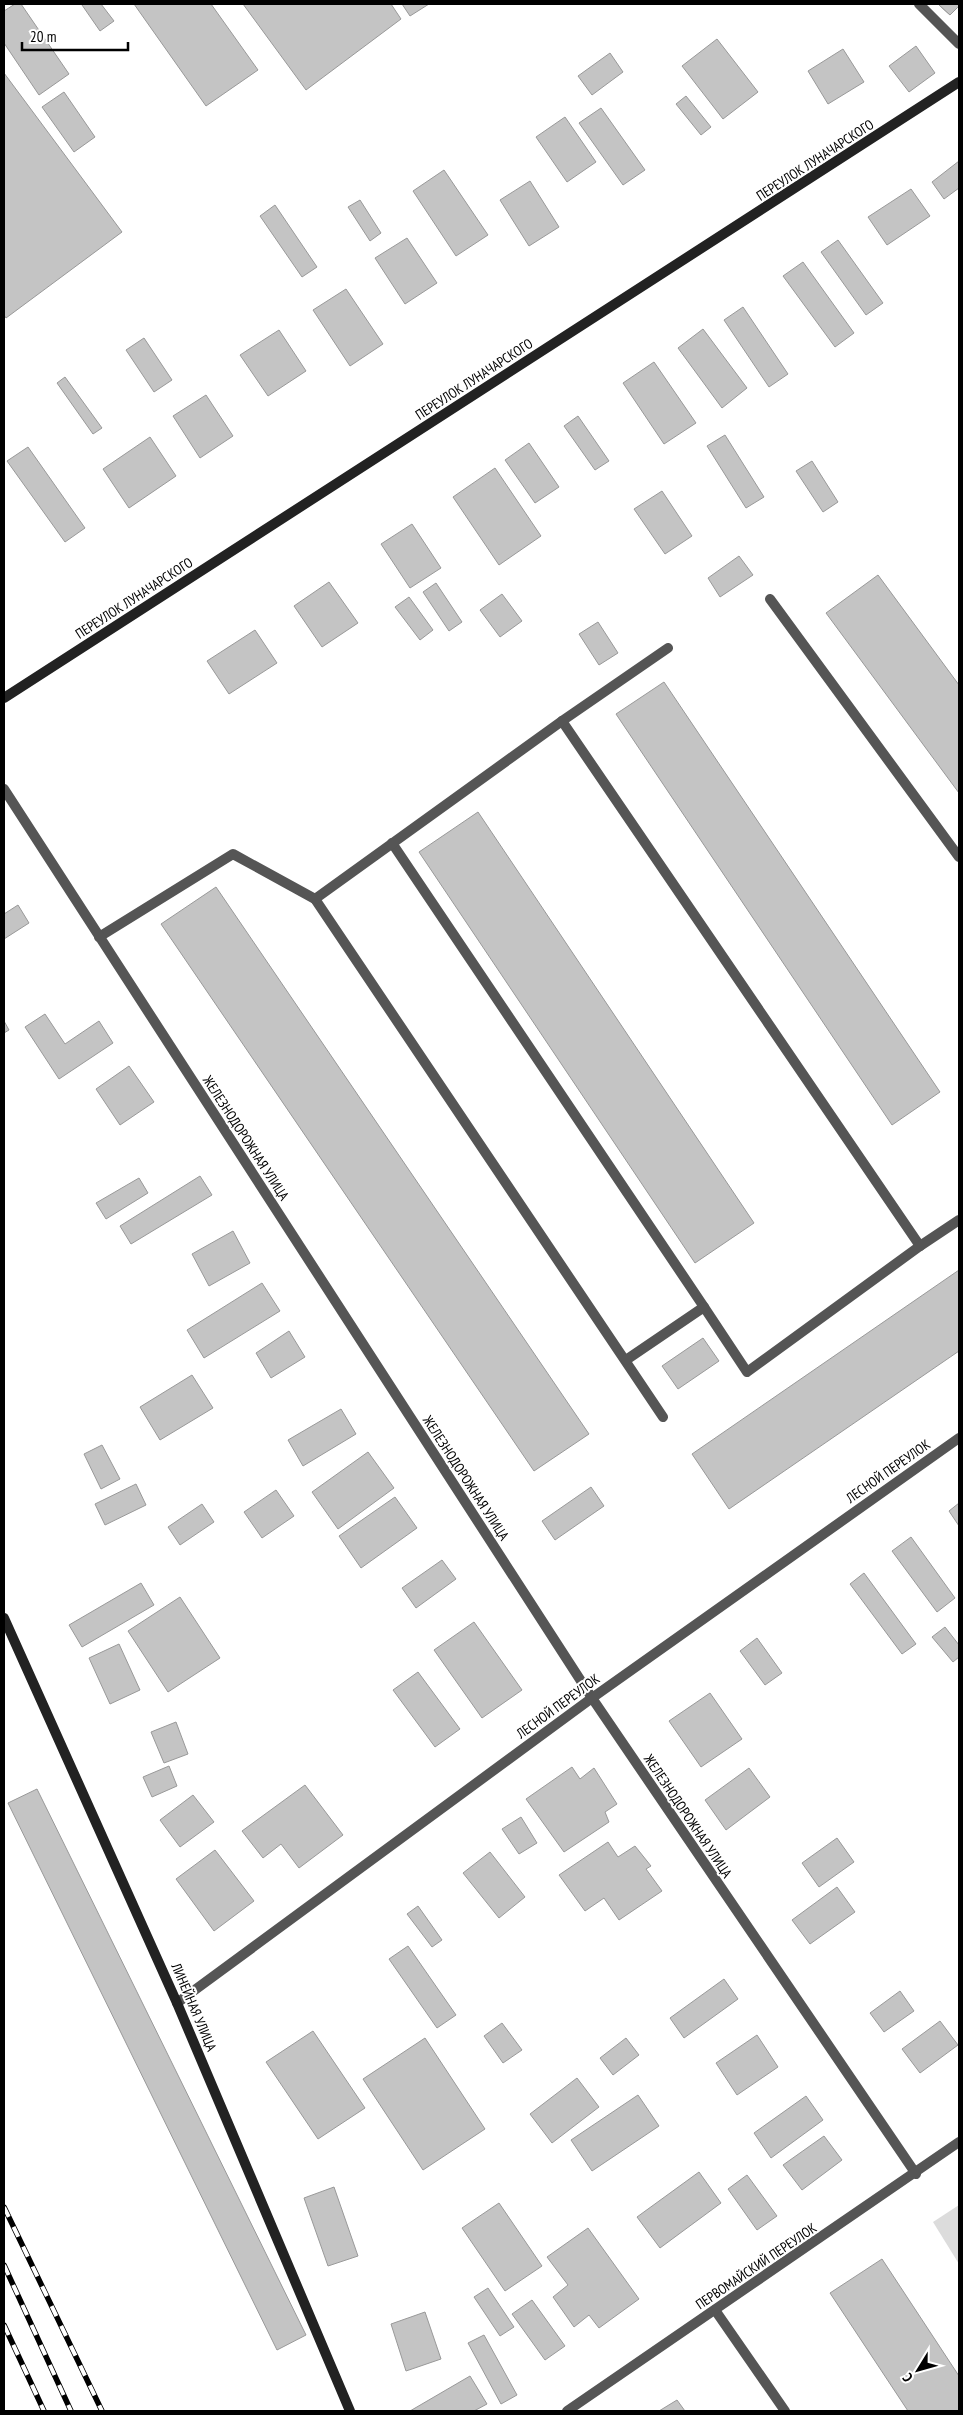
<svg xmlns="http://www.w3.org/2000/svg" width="963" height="2415" font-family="'PT Sans Narrow',sans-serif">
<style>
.green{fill:#dcdcdc}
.building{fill:#c4c4c4;stroke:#999}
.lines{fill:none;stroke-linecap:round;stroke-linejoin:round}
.lane{stroke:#555;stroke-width:10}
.street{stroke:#555;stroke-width:10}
.secondary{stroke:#222;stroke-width:10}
.rail-casing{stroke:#000;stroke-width:5.5}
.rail{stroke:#fff;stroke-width:4;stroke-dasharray:11;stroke-linecap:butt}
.labels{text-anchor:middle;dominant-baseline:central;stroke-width:4;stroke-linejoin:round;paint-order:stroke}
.street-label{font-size:14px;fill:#000;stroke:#fff}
</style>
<rect width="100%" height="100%" fill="#fff"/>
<polygon class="green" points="959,2205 959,2264 933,2222"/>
<g class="building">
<polygon points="15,4 21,4 69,74 39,95 4,43 4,11"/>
<polygon points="83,4 101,4 114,21 100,31 82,5"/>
<polygon points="134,4 211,4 258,70 206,106"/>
<polygon points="243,4 391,4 401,19 306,90"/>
<polygon points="402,4 429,4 410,16"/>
<polygon points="938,4 959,4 959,6 950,15"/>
<polygon points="938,4 959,4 959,6 950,15"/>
<polygon points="717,39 758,92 723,119 682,66"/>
<polygon points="916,46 935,73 909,92 889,66"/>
<polygon points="843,49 864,82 828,104 808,71"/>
<polygon points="610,53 623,72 592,95 578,76"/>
<polygon points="4,73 122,232 6,318 4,315"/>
<polygon points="64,92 95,137 74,152 42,107"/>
<polygon points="686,96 711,127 701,135 676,104"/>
<polygon points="601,108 645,170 623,185 579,123"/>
<polygon points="565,117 596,162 567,182 536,137"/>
<polygon points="959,161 959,188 944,199 932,182"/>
<polygon points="444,170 488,235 456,256 413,191"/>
<polygon points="530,181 559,227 529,246 500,200"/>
<polygon points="911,189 930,216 887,245 868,217"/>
<polygon points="360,200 381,233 370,241 348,207"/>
<polygon points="275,205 317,267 302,277 260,216"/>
<polygon points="407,238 437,283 405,304 375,258"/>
<polygon points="838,240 883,303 866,315 821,252"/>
<polygon points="803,262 854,333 835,347 783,276"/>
<polygon points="346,289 383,344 350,366 313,310"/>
<polygon points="743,307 788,374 769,387 724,320"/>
<polygon points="703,329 747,388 722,408 678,348"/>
<polygon points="279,330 306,371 268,396 240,355"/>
<polygon points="144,338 172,380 154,392 126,350"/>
<polygon points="654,362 696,423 664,444 623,383"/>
<polygon points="65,377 102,428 93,434 57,383"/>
<polygon points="206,395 233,436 200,458 173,416"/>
<polygon points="578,416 609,461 595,470 564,426"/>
<polygon points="725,435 764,497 746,508 707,446"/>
<polygon points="150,437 176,476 129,508 103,469"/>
<polygon points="529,443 559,487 535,503 505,460"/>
<polygon points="28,447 85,528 65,542 7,461"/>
<polygon points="812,461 838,502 823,512 796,471"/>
<polygon points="495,468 541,536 499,565 453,497"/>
<polygon points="662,491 692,536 665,554 634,509"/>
<polygon points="412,524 441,568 410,588 381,544"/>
<polygon points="739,556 753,575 720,597 708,578"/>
<polygon points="878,575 959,685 959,793 826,613"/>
<polygon points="329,582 358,623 322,647 294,606"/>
<polygon points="436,583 462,622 449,631 423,592"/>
<polygon points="502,594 522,621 500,637 480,610"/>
<polygon points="409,597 433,630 420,640 395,607"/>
<polygon points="598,622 618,653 599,665 579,634"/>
<polygon points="255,630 277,663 229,694 207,661"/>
<polygon points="664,682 940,1092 892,1125 616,714"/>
<polygon points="478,812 754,1223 695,1263 419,852"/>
<polygon points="216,887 589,1434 534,1471 161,924"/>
<polygon points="18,905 29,923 4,939 4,914"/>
<polygon points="45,1014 65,1044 99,1021 113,1043 59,1079 25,1027"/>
<polygon points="4,1021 9,1030 4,1033"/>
<polygon points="129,1066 154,1102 120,1125 96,1089"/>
<polygon points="200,1176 212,1195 131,1244 120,1226"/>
<polygon points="139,1178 148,1193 106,1219 96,1203"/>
<polygon points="233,1231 250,1263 209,1286 192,1254"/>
<polygon points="959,1270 959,1351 729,1509 692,1454"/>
<polygon points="262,1283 280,1311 204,1358 187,1330"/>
<polygon points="289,1331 305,1357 271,1378 256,1353"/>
<polygon points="703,1338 719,1361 678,1389 662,1366"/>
<polygon points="192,1375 213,1408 160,1440 140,1407"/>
<polygon points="341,1409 356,1434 303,1466 288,1440"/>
<polygon points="102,1445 120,1479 101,1489 84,1454"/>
<polygon points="368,1452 394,1488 338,1529 312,1492"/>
<polygon points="136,1484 146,1505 105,1525 95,1504"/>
<polygon points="591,1487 604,1506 555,1540 542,1521"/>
<polygon points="276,1490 294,1516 262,1538 244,1512"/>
<polygon points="395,1497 417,1528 361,1568 339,1536"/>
<polygon points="959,1503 959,1526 949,1511"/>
<polygon points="202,1504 214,1522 180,1545 168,1527"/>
<polygon points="911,1537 955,1598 937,1612 892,1551"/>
<polygon points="442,1560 456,1579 416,1608 402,1588"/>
<polygon points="864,1573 916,1644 902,1654 850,1584"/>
<polygon points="141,1583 154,1605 82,1647 69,1625"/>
<polygon points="180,1597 220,1658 168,1692 128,1631"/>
<polygon points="474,1622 522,1690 482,1718 434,1650"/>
<polygon points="945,1627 959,1645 959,1657 953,1662 932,1637"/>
<polygon points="757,1638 782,1673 765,1685 740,1651"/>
<polygon points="119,1644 140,1690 110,1704 89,1658"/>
<polygon points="418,1672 460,1729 435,1747 393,1690"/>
<polygon points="710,1693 742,1739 701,1767 669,1721"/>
<polygon points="176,1722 188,1754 164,1763 151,1732"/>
<polygon points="169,1766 177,1786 152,1797 143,1777"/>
<polygon points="572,1767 580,1779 594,1768 617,1804 605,1812 609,1822 564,1852 526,1799"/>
<polygon points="749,1768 770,1797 726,1830 705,1800"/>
<polygon points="305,1785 343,1835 299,1868 281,1844 263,1858 242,1831"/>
<polygon points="37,1789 306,2335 277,2350 8,1803"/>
<polygon points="193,1795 214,1822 180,1847 160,1820"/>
<polygon points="521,1817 537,1843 519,1854 502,1829"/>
<polygon points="837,1838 854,1862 819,1887 802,1863"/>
<polygon points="608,1842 618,1857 635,1846 651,1866 646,1869 662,1891 619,1920 604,1898 585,1911 559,1875"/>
<polygon points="215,1850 254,1901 214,1931 176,1879"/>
<polygon points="490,1852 525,1897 499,1918 463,1873"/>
<polygon points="837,1887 855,1912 810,1944 792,1920"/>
<polygon points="418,1906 442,1940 432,1947 407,1914"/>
<polygon points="408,1946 456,2015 437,2028 389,1959"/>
<polygon points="724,1979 738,1999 684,2038 670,2018"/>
<polygon points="900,1991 914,2011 884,2032 870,2013"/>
<polygon points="940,2021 958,2045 920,2073 902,2049"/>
<polygon points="502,2023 522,2050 503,2063 484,2036"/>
<polygon points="313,2031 365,2108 318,2139 266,2062"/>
<polygon points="757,2035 778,2067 737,2095 716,2063"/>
<polygon points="425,2038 485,2129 423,2170 363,2079"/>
<polygon points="626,2038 639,2055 613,2075 600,2058"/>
<polygon points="577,2078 599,2107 552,2143 530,2114"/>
<polygon points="638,2095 659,2126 592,2171 571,2140"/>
<polygon points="806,2096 823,2120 771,2158 754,2133"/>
<polygon points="824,2136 842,2160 802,2190 783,2165"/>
<polygon points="699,2172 721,2203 660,2248 637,2217"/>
<polygon points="747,2175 777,2216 757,2230 728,2189"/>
<polygon points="334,2187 358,2256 328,2266 304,2198"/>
<polygon points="499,2203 542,2266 505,2291 462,2228"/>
<polygon points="588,2228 639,2299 599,2328 589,2315 574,2327 553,2297 568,2285 547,2257"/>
<polygon points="882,2259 959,2376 959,2411 908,2411 830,2293"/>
<polygon points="488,2288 514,2327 500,2336 474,2297"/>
<polygon points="532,2300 565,2346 545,2360 512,2314"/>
<polygon points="425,2312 441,2359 406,2371 391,2324"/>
<polygon points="484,2335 517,2395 501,2404 468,2343"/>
<polygon points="470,2376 487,2404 474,2411 410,2411"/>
<polygon points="677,2400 685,2411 659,2411"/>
</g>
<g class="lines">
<g class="lane">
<polyline points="770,599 959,857"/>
<polyline points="562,721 920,1246"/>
<polyline points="392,843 704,1307"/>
<polyline points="315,899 663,1417"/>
<polyline points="99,937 233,854 315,899 562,721 668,648"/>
<polyline points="626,1360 704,1307 747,1372 920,1246 959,1220"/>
</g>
<g class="street">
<polyline points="919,4 959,44"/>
<polyline points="4,789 592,1698 916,2174"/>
<polyline points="177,2003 592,1698 959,1438"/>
<polyline points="715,2310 785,2411"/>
<polyline points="567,2411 959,2142"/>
</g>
<g class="secondary">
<polyline points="4,698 959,82"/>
<polyline points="4,1618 177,2003 350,2411"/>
</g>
<g class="rail-casing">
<g id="rail">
<polyline points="4,2207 102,2411"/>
<polyline points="4,2265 71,2411"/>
<polyline points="4,2325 44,2411"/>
</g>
</g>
<use href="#rail" class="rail"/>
</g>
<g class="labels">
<g class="street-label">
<text transform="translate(815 160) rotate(-33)">ПЕРЕУЛОК ЛУНАЧАРСКОГО</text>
<text transform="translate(474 379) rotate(-33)">ПЕРЕУЛОК ЛУНАЧАРСКОГО</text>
<text transform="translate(134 598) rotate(-33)">ПЕРЕУЛОК ЛУНАЧАРСКОГО</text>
<text transform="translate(246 1138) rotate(57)">ЖЕЛЕЗНОДОРОЖНАЯ УЛИЦА</text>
<text transform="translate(888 1471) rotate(-35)">ЛЕСНОЙ ПЕРЕУЛОК</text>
<text transform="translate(466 1478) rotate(57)">ЖЕЛЕЗНОДОРОЖНАЯ УЛИЦА</text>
<text transform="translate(558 1706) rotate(-36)">ЛЕСНОЙ ПЕРЕУЛОК</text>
<text transform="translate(688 1816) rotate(56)">ЖЕЛЕЗНОДОРОЖНАЯ УЛИЦА</text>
<text transform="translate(194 2007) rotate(67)">ЛИНЕЙНАЯ УЛИЦА</text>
<text transform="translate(756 2266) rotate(-34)">ПЕРВОМАЙСКИЙ ПЕРЕУЛОК</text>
</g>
</g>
<rect width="963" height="2415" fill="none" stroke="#000000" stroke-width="10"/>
<g transform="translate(918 2370) rotate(233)" stroke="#ffffff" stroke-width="4" paint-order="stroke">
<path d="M0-4L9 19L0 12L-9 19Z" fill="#000000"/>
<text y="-8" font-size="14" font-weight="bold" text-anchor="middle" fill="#000000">С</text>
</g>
<path d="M22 42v8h106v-8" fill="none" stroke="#000000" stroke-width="2.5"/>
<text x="30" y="42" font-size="15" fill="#000000" stroke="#ffffff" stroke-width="4" paint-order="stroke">20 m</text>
</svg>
